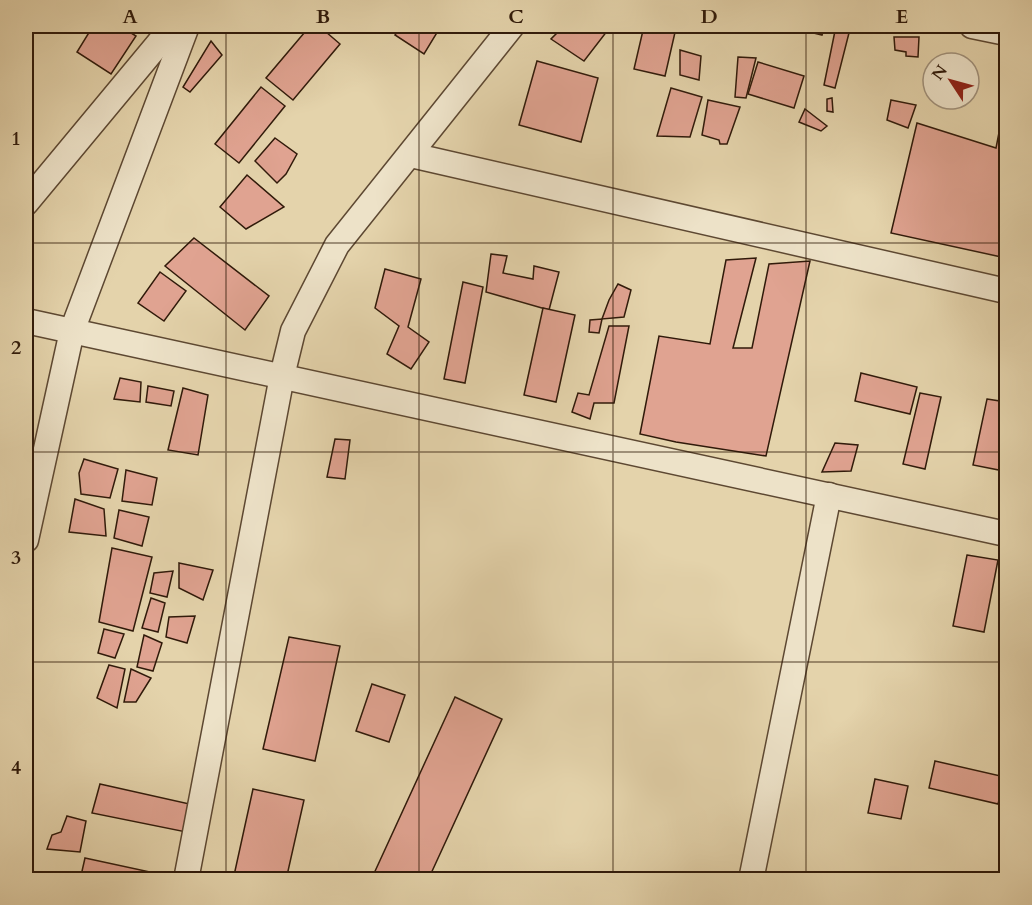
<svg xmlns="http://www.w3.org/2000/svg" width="1032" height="905" font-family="Cardo,serif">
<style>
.building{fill:#e0a391;stroke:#301a0a;stroke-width:1.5}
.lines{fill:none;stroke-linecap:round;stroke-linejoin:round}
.street-casing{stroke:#5d4832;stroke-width:27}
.street{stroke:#ede2c8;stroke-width:24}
.grid{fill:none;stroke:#301a0a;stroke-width:1.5;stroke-opacity:0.55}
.neatline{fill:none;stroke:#301a0a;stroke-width:2}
.grid-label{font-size:20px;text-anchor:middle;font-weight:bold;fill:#301a0a}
</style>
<rect width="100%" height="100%" fill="#e4d3ab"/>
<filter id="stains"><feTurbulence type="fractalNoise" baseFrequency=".00333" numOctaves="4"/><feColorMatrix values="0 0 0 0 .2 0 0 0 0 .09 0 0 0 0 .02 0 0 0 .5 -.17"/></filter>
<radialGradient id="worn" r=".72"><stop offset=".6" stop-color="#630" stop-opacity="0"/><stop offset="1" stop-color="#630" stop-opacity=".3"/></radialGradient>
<g class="building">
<polygon points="93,26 120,26 136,36 111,74 77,52"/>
<polygon points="310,26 319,26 340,44 293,100 266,78"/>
<polygon points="401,26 441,26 424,54 395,35"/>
<polygon points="564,26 611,26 584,61 551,39"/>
<polygon points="644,26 667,26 676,28 665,76 634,69"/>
<polygon points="797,26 825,26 822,35 797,29"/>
<polygon points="836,26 850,29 835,88 824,85"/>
<polygon points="894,37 919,37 918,57 906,56 906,52 895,50"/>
<polygon points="211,41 222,55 190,92 183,87"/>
<polygon points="680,50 701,56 699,80 680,75"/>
<polygon points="738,57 756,58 746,98 735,97"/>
<polygon points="537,61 598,78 581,142 519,125"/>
<polygon points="758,62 804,76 794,108 748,94"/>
<polygon points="261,87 285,106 239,163 215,144"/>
<polygon points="671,88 702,97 690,137 657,136"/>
<polygon points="1006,97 1006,258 891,233 917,123 996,148"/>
<polygon points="832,98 833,112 827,111 827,99"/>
<polygon points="708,100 740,107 727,144 720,144 719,140 702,135"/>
<polygon points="891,100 916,105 908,128 887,120"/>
<polygon points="805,109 827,126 821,131 799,122"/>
<polygon points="275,138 297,154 286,174 277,183 255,161"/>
<polygon points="247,175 284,207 246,229 220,207"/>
<polygon points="194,238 269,296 245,330 165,266"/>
<polygon points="491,254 507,256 503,273 533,279 534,266 559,272 549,310 486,292"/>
<polygon points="756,258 733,348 752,348 769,264 810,261 766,456 676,442 640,434 659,336 710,344 726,260"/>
<polygon points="385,269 421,279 408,327 429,342 411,369 387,354 399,326 375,308"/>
<polygon points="160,272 186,291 164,321 138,303"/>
<polygon points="463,282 483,287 465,383 444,379"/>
<polygon points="618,284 631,290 624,317 602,319 609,300"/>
<polygon points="543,308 575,315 556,402 524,395"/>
<polygon points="602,319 599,333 589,332 590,320"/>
<polygon points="609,326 629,326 614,403 594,403 590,419 572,412 578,393 589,395"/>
<polygon points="861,373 917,387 910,414 855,401"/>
<polygon points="120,378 141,382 140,402 114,399"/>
<polygon points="148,386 174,391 171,406 146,402"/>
<polygon points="183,388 208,395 198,455 168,450"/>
<polygon points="920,393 941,397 925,469 903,464"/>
<polygon points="987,399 1006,402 1006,459 1004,471 973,465"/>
<polygon points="335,439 350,440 345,479 327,477"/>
<polygon points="835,443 858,445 851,471 822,472"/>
<polygon points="84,459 118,469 110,498 81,494 79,473"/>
<polygon points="126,470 157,478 152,505 122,501"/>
<polygon points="75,499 104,509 106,536 69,532"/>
<polygon points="119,510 149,517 142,546 114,538"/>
<polygon points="112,548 152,557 133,631 99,622"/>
<polygon points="967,555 998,560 984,632 953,626"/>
<polygon points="179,563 213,570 203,600 179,588"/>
<polygon points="173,571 167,597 150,593 154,573"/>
<polygon points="151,598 165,603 158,632 142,628"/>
<polygon points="195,616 187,643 166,637 169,617"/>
<polygon points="104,629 124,634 115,658 98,653"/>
<polygon points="144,635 162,643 153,671 137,667"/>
<polygon points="289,637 340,646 315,761 263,749"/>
<polygon points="109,665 125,669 117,708 97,698"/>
<polygon points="131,669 151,678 136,702 124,702"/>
<polygon points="372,684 405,695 389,742 356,731"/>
<polygon points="455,697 502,719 428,880 371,880"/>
<polygon points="26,714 29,714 26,735"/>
<polygon points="935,761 1005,777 998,804 929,788"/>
<polygon points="875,779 908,786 901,819 868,813"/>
<polygon points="100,784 194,805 186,832 92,813"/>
<polygon points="253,789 304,800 286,880 233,880"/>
<polygon points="67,816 86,821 80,852 47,849 52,835 61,832"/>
<polygon points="85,858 178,878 178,880 80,880"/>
</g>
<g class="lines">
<g class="street-casing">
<g id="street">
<polyline points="972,26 1006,33"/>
<polyline points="411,155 1006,291"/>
<polyline points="26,203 173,26"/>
<polyline points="26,321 1006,534"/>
<polyline points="26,540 72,331 187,26"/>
<polyline points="186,880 282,376 293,331 337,245 512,26"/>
<polyline points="751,880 829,495"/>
</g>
</g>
<use href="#street" class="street"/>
</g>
<path class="grid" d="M 226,26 L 226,880M 419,26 L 419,880M 613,26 L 613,880M 806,26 L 806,880M 26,243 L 1006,243M 26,452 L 1006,452M 26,662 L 1006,662"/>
<rect width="1032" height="905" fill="none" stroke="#e4d3ab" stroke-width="66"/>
<g transform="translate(951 81) rotate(306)"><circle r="28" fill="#ede2c8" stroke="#a1927c" stroke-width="1.5"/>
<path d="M0-4.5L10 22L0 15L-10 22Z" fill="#8f2418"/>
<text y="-9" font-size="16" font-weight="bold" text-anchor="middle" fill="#301a0a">N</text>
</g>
<rect x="33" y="33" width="966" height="839" class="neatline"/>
<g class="grid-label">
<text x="130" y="23">A</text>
<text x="323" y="23">B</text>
<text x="516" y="23">C</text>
<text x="709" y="23">D</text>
<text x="902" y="23">E</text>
<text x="16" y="145">1</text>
<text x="16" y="354">2</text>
<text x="16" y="564">3</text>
<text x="16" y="774">4</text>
</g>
<rect width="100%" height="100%" filter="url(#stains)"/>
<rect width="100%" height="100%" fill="url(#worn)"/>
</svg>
